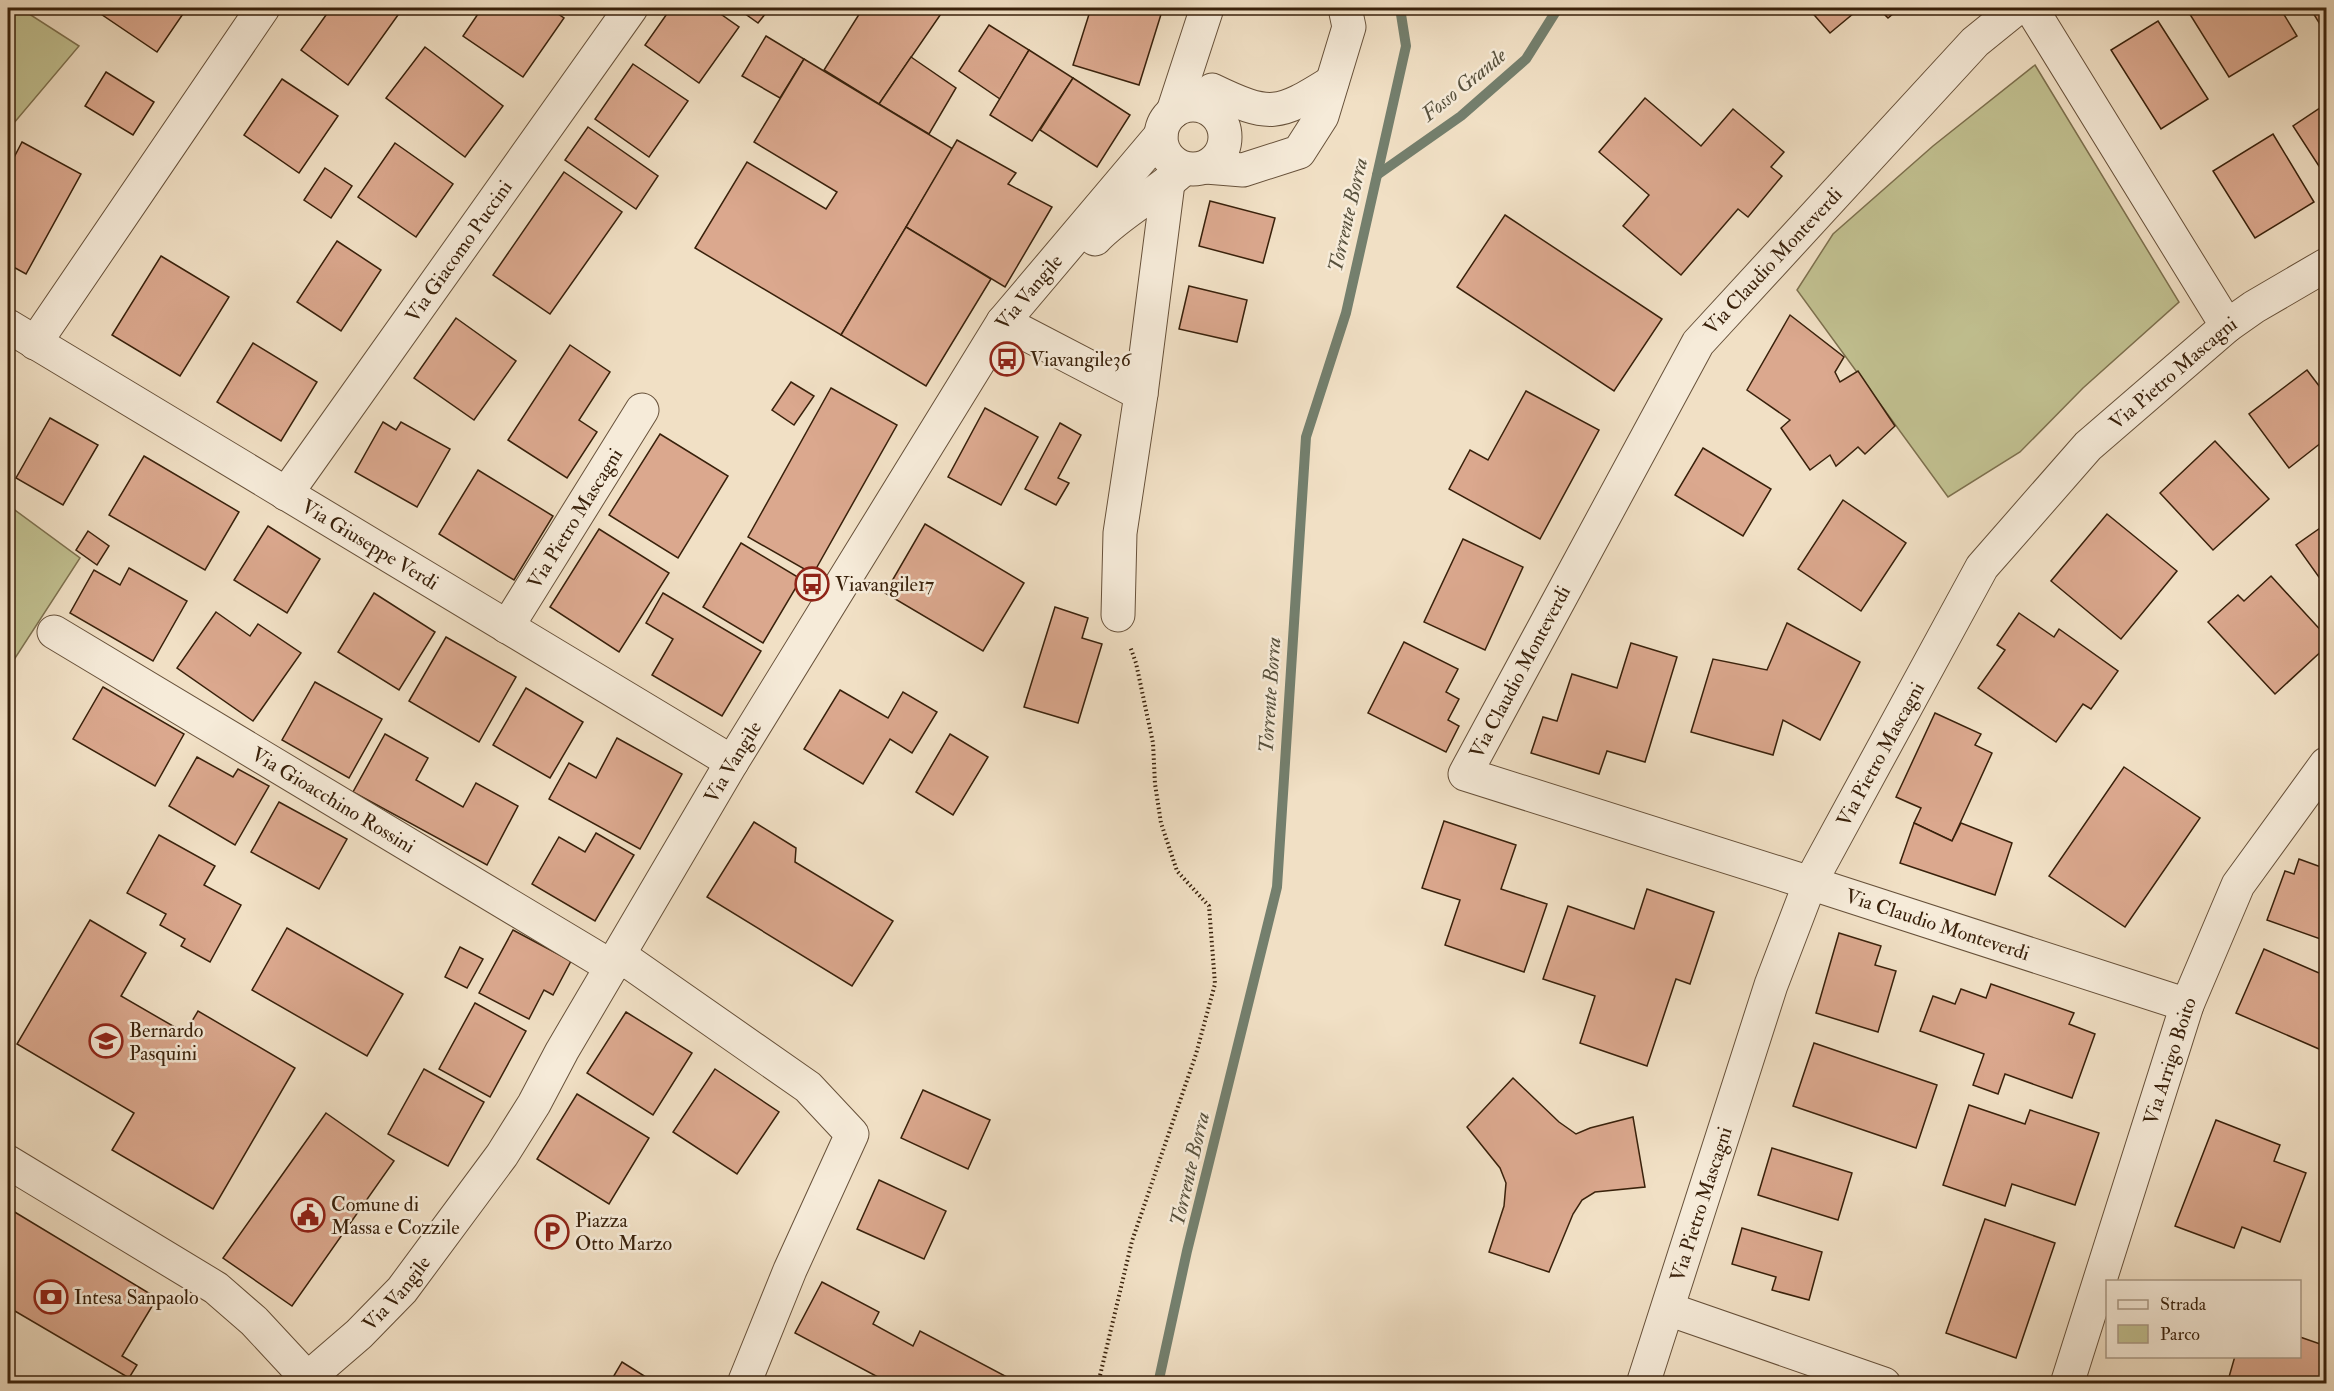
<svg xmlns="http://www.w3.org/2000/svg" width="2334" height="1391" font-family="'IM FELL Double Pica',serif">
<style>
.green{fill:#c1c090;stroke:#7d704e;stroke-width:1.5}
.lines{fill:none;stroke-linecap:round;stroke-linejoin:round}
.stream{stroke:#747f6d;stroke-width:10}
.building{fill:#dba88e;stroke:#39210b;stroke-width:1.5}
.minor-casing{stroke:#67513a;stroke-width:35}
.path{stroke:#39210b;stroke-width:4;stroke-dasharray:1.5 3;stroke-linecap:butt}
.minor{stroke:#f6ebd9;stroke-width:33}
.labels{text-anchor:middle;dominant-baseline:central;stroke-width:5;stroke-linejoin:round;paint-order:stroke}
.street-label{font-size:20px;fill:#39210b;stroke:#f6ebd9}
.poi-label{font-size:20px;fill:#39210b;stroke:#f6ebd9;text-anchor:start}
.water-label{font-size:21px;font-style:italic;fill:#57503c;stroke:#f6ebd9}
</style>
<rect width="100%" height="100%" fill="#f1e0c5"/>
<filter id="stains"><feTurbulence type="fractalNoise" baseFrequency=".00333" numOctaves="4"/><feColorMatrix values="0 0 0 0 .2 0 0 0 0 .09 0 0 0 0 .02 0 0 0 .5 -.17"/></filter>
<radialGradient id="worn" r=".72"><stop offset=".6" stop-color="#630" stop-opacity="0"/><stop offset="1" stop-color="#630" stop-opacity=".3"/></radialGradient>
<g class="green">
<polygon points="8,8 20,8 79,46 8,130"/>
<polygon points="2035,65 2179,302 2083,388 2020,452 1948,497 1797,290 1833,234 1933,146"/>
<polygon points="8,505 80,558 8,669"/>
</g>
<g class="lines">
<g class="stream">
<polyline points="1377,175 1461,116 1526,59 1558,8"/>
<polyline points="1158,1384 1187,1251 1277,887 1306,437 1346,313 1406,46 1400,8"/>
</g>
</g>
<g class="building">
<polygon points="92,8 187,8 157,52"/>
<polygon points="331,8 403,8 348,85 301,50"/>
<polygon points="482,8 549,8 564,18 523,77 463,36"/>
<polygon points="671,8 712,8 739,27 699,83 645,45"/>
<polygon points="737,8 770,8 758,23"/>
<polygon points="863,8 945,8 879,104 824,70"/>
<polygon points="1091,8 1163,8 1139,85 1073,65"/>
<polygon points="1808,8 1860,8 1830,33"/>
<polygon points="1878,8 1900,8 1888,18"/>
<polygon points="2186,8 2280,8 2297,36 2229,77"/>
<polygon points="2310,8 2326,8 2326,22 2321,26"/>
<polygon points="2158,21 2208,99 2161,129 2111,50"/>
<polygon points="989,25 1029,50 1000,99 959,71"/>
<polygon points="766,36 804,59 780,98 742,76"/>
<polygon points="425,47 503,106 465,157 386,98"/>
<polygon points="1029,50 1073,78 1032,141 990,115"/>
<polygon points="911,57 956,88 929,134 879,104"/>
<polygon points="804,59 953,149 841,335 695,248 747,162 826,209 837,192 754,142"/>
<polygon points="633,64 688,101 649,157 595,119"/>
<polygon points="106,72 154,102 133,135 85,106"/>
<polygon points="1073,78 1130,115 1097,167 1040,130"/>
<polygon points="282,79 338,116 299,173 244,135"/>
<polygon points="1645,98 1701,146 1733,109 1784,152 1771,167 1782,176 1748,217 1738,209 1681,275 1623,226 1649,195 1599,152"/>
<polygon points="2326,104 2326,177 2293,126"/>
<polygon points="588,127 658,176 636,209 565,160"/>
<polygon points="2273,134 2314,202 2255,238 2213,171"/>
<polygon points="957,140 1016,173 1008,184 1052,207 1005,287 906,227"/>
<polygon points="22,142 81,174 26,274 8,264 8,169"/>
<polygon points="395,143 453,184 416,237 358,197"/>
<polygon points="325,168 352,186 331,218 304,200"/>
<polygon points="564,172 622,212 550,314 493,275"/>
<polygon points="1210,201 1275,218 1263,263 1199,246"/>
<polygon points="1505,215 1662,319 1614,391 1457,287"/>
<polygon points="906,227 991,279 926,386 841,335"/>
<polygon points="337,241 381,270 341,331 297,302"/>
<polygon points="161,256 229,297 180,376 112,335"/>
<polygon points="1189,286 1247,300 1237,342 1179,329"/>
<polygon points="1790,315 1844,357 1835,372 1840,382 1858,371 1895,426 1865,454 1858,447 1836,466 1830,455 1810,470 1781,428 1790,420 1747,390"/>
<polygon points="456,318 516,361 474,420 414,378"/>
<polygon points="253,343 317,382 281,441 217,402"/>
<polygon points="570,345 610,372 579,420 597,432 567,478 508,440"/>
<polygon points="2307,370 2326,395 2326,439 2289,468 2249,414"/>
<polygon points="791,382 814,396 794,425 772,410"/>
<polygon points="831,388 897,425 813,574 748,537"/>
<polygon points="1526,391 1599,430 1540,539 1449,489 1470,450 1488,460"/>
<polygon points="985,408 1038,437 1001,505 948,477"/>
<polygon points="50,418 98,445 63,505 16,478"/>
<polygon points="383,422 396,430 401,422 450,449 417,507 355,472"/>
<polygon points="1060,423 1081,435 1058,478 1069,483 1056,505 1025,489"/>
<polygon points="660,434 728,476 678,558 609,515"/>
<polygon points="2215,441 2269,499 2213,550 2160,493"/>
<polygon points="1703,448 1771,489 1743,536 1675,495"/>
<polygon points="144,456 239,512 205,570 109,515"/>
<polygon points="478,470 553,516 514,580 439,534"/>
<polygon points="1843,500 1906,543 1861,611 1798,569"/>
<polygon points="2107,514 2177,571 2121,639 2051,581"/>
<polygon points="925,524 1024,583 983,651 885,593"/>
<polygon points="268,526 320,559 287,613 234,580"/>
<polygon points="2323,526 2326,531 2326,587 2296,545"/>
<polygon points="599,529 669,573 619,652 550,607"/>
<polygon points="88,531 109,546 97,565 76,550"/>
<polygon points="1463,539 1523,567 1485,650 1424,622"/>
<polygon points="741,543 801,579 763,643 703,607"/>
<polygon points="129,568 187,601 153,661 70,613 94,570 120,585"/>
<polygon points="2271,576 2326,636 2326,647 2275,694 2208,622 2238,595 2244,601"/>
<polygon points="374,593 435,632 399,690 338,652"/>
<polygon points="663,593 761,651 722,716 652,675 673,639 646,623"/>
<polygon points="1055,607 1088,618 1082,638 1102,644 1078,723 1024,707"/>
<polygon points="216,612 250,636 258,624 301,653 253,721 177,668"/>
<polygon points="2019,613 2054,637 2059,629 2118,671 2091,709 2083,704 2056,742 1978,688 2005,650 1997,645"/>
<polygon points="1787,623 1860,662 1820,740 1783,720 1773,755 1691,732 1713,659 1767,670"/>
<polygon points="446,637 516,677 479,742 409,701"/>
<polygon points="1404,642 1458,669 1446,692 1459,699 1448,720 1459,726 1446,752 1368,713"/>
<polygon points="1631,643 1677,657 1645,762 1607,751 1599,774 1531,753 1543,717 1557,721 1572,674 1617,688"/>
<polygon points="315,682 382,719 349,778 282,740"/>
<polygon points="103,687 184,734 155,786 73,739"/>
<polygon points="526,688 583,722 550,778 493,745"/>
<polygon points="840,690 888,718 903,692 937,712 912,753 890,739 863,784 804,749"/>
<polygon points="1935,713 1981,734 1975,745 1992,753 1952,841 1914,823 1921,808 1896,797"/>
<polygon points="385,734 428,758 416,780 463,807 476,783 518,806 487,865 353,792"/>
<polygon points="950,734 988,757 953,815 916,792"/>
<polygon points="617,738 682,774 640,849 549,799 569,763 596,778"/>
<polygon points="197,757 233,777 238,769 269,786 235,845 169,806"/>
<polygon points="2124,767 2200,818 2125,927 2049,876"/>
<polygon points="279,802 347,839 319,889 251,852"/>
<polygon points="1444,821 1516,845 1501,889 1547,904 1524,972 1445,945 1460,900 1422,888"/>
<polygon points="754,822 796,848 795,862 893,921 852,986 707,897"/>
<polygon points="1914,823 1952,841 1961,823 2012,843 1995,895 1900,863"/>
<polygon points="596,833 634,855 595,921 532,884 559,837 585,852"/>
<polygon points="159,835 215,866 204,885 241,905 210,962 181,946 185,939 160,925 166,914 127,893"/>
<polygon points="2326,851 2326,941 2267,920 2285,871 2294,874 2299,859 2321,867"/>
<polygon points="1647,889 1714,912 1690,984 1676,979 1647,1066 1580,1043 1595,996 1543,979 1568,906 1634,929"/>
<polygon points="90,920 146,953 121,996 185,1033 198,1011 295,1068 213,1209 112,1150 134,1113 17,1044"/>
<polygon points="287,928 403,994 367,1056 252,990"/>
<polygon points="513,930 571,961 553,995 544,990 529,1019 479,993"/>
<polygon points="1839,933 1881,946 1875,965 1896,971 1878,1032 1816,1013"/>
<polygon points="460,947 483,959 467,988 445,977"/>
<polygon points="2264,949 2326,976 2326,1052 2236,1013"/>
<polygon points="1991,984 2074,1013 2069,1024 2095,1034 2072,1098 2005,1074 1998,1094 1973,1085 1984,1054 1920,1031 1933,996 1955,1004 1961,989 1986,998"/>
<polygon points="475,1003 526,1031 490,1097 439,1069"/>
<polygon points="626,1012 692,1053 653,1115 587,1073"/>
<polygon points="1814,1043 1937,1085 1916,1148 1793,1106"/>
<polygon points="424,1069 484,1102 448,1166 388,1134"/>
<polygon points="715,1069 779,1112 737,1174 673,1132"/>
<polygon points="1513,1078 1559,1122 1576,1134 1590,1128 1633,1117 1645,1187 1595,1192 1582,1200 1573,1214 1549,1272 1489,1252 1504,1206 1506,1183 1500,1168 1467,1127"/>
<polygon points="923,1090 990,1120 968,1169 901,1138"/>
<polygon points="577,1094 649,1138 609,1204 537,1159"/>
<polygon points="1969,1105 2025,1124 2030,1110 2099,1133 2075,1205 2012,1184 2005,1206 1943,1185"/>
<polygon points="326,1113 394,1161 292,1306 223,1258"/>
<polygon points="2216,1120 2280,1145 2274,1161 2306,1173 2280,1242 2242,1227 2234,1248 2175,1226"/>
<polygon points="1772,1148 1852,1173 1838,1220 1758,1195"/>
<polygon points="879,1180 946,1211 924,1259 857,1229"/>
<polygon points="8,1208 157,1298 122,1356 137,1365 129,1378 8,1307"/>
<polygon points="1985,1219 2055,1243 2016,1358 1946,1333"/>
<polygon points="1742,1228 1822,1252 1809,1300 1772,1290 1776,1277 1732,1264"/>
<polygon points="822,1282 879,1312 873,1324 913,1346 920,1331 1020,1384 891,1384 795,1333"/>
<polygon points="2300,1337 2326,1346 2326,1365 2320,1384 2249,1384 2229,1377 2235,1356 2300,1356"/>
<polygon points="622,1362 657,1384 609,1384"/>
</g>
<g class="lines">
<g class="minor-casing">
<g id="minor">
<path id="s1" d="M 2017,8 L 1975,42 L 1698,343 L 1465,774 L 1810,883 L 2187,1005"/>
<polyline points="2031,8 2227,326"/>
<path d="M 1212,90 C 1270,118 1278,116 1332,82"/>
<circle cx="1193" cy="137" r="32"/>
<polyline points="1173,112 1207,8"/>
<polyline points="1206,167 1243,170 1299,152 1322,116 1349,27 1345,8"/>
<path d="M 1095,239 C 1120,213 1152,197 1179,173"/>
<polyline points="1003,322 1141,394 1168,183"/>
<path id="s2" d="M 8,326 L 732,762"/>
<polyline points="35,343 263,8"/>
<path id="s3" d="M 286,494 L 631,8"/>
<polyline points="1118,615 1120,533 1141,394"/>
<path id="s4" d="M 507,627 L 642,410"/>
<path id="s5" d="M 54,632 L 612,967"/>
<polyline points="619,955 808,1087 852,1134 790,1270 745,1381 750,1384"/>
<polyline points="8,1162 216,1288 254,1321 307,1378"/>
<polyline points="1668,1309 1884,1384"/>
<path id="s6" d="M 301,1384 L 359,1334 L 402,1290 L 502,1155 L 534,1104 L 562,1051 L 732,762 L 1003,322 L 1161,135"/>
<path id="s7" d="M 1643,1384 L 1771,985 L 1810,883 L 1982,567 L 2088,446 L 2227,326 L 2254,307 L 2326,265"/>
<path id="s8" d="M 2067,1384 L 2187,1005 L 2238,885 L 2326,764"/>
</g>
</g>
<polyline class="path" points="1098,1384 1132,1241 1196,1054 1215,984 1209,906 1177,871 1161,823 1155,784 1153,743 1136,663 1130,646"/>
<use href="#minor" class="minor"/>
</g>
<defs>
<g id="bus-ring" transform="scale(1.725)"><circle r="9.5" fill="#f6ebd9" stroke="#8f2418" stroke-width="1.5"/><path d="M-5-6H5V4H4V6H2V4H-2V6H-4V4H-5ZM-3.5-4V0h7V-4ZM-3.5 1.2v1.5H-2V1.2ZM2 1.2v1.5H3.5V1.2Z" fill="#8f2418"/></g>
<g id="school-ring" transform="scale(1.725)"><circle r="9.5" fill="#f6ebd9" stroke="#8f2418" stroke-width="1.5"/><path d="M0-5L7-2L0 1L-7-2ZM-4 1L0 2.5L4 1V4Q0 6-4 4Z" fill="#8f2418"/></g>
<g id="civic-ring" transform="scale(1.725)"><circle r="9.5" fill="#f6ebd9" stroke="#8f2418" stroke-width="1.5"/><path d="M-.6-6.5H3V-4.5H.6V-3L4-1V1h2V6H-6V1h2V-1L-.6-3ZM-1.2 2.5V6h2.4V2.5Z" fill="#8f2418"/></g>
<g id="parking-ring" transform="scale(1.725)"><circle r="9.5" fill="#f6ebd9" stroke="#8f2418" stroke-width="1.5"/><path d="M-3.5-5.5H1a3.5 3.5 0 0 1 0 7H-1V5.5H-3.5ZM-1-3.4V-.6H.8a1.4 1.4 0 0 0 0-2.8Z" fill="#8f2418"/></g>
<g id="bank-ring" transform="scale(1.725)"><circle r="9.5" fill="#f6ebd9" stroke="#8f2418" stroke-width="1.5"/><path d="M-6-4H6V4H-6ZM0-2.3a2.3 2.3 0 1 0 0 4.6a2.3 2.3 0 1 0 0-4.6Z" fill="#8f2418"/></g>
</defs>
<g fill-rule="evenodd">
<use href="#bus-ring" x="1007" y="359"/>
<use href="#bus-ring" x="812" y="584"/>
<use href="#school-ring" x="106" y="1041"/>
<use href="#civic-ring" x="308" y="1215"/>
<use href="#parking-ring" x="552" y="1232"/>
<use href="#bank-ring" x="51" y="1297"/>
</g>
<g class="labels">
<g class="street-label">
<text stroke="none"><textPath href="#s3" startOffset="298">Via Giacomo Puccini</textPath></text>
<text transform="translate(1773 261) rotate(-47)">Via Claudio Monteverdi</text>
<text stroke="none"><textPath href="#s6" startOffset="1318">Via Vangile</textPath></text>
<text stroke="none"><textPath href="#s7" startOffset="1161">Via Pietro Mascagni</textPath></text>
<text stroke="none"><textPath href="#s4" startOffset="128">Via Pietro Mascagni</textPath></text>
<text stroke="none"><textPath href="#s2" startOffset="423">Via Giuseppe Verdi</textPath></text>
<text transform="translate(1520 672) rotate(-62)">Via Claudio Monteverdi</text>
<text stroke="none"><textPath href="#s7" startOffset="675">Via Pietro Mascagni</textPath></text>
<text stroke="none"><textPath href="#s6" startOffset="762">Via Vangile</textPath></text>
<text stroke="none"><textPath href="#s5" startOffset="326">Via Gioacchino Rossini</textPath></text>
<text stroke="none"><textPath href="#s1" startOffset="1449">Via Claudio Monteverdi</textPath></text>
<text stroke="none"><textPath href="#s8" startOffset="339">Via Arrigo Boito</textPath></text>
<text stroke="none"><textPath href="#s7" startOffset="189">Via Pietro Mascagni</textPath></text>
<text stroke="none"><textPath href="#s6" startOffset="132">Via Vangile</textPath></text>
</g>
<g class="poi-label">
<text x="1030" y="359">Viavangile36</text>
<text x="835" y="584">Viavangile17</text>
<text x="129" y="1030">Bernardo<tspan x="129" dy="23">Pasquini</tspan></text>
<text x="331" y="1204">Comune di<tspan x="331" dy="23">Massa e Cozzile</tspan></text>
<text x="575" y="1220">Piazza<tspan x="575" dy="23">Otto Marzo</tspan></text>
<text x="74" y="1297">Intesa Sanpaolo</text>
</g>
<g class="water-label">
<text transform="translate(1464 85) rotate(-39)">Fosso Grande</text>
<text transform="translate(1348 215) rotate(-77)">Torrente Borra</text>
<text transform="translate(1270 695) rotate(-86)">Torrente Borra</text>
<text transform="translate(1190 1169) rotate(-77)">Torrente Borra</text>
</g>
</g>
<rect width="2334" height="1391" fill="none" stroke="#f1e0c5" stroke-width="30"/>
<rect x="9" y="9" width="2316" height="1373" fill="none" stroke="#39210b" stroke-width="3"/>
<rect x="15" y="15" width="2304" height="1361" fill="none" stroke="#39210b" stroke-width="1.5"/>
<rect x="2106" y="1280" width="195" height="78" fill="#f6ebd9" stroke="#aa9a87" stroke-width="1.5"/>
<rect x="2118" y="1300" width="30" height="9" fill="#f6ebd9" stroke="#aa9a87" stroke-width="1.5"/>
<text x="2160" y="1310" font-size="18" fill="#39210b">Strada</text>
<rect x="2118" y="1325" width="30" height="18" fill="#c1c090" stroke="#aa9a87" stroke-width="1.5"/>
<text x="2160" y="1340" font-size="18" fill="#39210b">Parco</text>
<rect width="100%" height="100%" filter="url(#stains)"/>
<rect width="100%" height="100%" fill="url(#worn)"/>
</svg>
